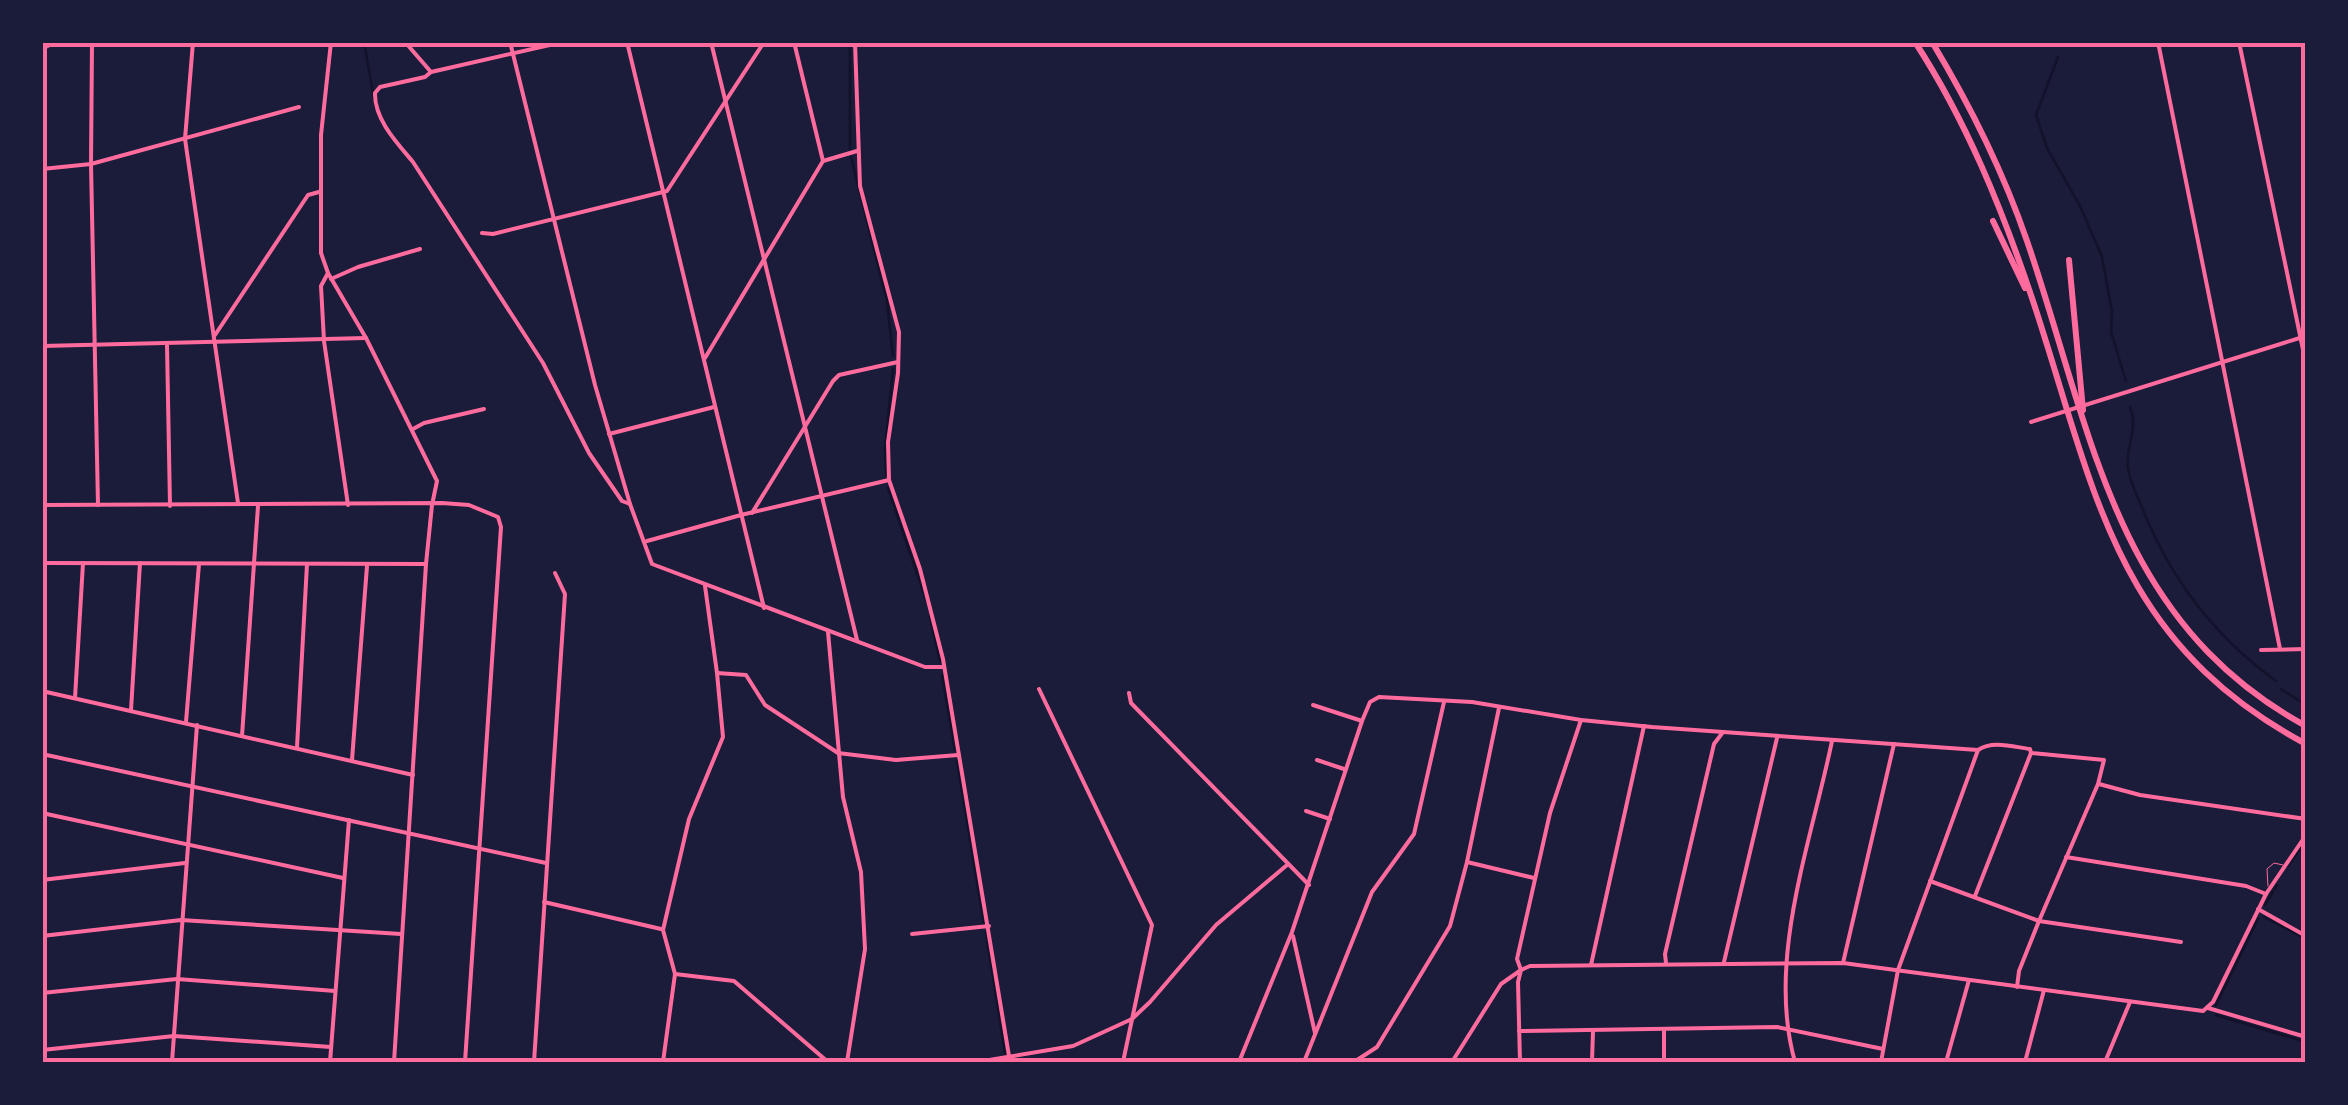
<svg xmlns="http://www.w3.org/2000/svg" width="2348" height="1105" font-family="Montserrat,sans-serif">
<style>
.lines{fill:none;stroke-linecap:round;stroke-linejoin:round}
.stream{stroke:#12122b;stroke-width:2.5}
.service{stroke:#ff6b9d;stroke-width:1}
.minor{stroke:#ff6b9d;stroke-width:4}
.tertiary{stroke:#ff6b9d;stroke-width:4}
.trunk{stroke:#ff6b9d;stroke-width:6}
.neatline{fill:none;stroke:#ff6b9d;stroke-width:4}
</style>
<rect width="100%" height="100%" fill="#1b1b3a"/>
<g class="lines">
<g class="stream">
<polyline points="364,42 376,110"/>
<polyline points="850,42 850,149"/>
<polyline points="2058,57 2036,115 2047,148 2080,206 2102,257 2112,312 2111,332 2126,381"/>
<polyline points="851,157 887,301 893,356"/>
<path d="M 2130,407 C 2139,428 2125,447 2128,468 C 2129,480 2136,493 2141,505 C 2169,577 2214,636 2276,681"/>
<polyline points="886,475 885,449 893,369"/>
<polyline points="888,488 926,600"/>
<polyline points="930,617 940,661"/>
<polyline points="942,675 955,750"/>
<polyline points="2281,689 2306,705"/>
<polyline points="957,761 984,924"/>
<polyline points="2288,866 2301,848"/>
<polyline points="2265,905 2277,885"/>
<polyline points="2264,917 2306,939"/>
<polyline points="986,932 1005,1053"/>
<polyline points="2216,1005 2258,919"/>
<polyline points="2216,1015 2306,1042"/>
<polyline points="1006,1061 1007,1062"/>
</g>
<polyline class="service" points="2268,886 2267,869 2274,863 2283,865"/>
<g class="minor">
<polyline points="92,42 91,164 98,505"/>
<polyline points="193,42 185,139 238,503"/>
<polyline points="405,42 431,72"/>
<polyline points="510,42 595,385 630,504 652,564 925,667 944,667"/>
<path d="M 563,42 L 431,72 L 425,77 L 380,87 L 375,93 C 374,119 397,143 413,162 L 543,363 L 589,453 L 622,501 L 630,504"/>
<polyline points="627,42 764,608"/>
<polyline points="711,42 857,640"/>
<polyline points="794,42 823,161"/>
<polyline points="855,42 860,186 899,332 898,373 888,442 889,480 920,569 943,659 1010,1062"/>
<polyline points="2158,42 2280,649"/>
<polyline points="2239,42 2306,364"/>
<polyline points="42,49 55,42"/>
<polyline points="42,169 91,164 299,107"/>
<polyline points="482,233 493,234 667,191 764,42"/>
<polyline points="328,273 321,286 324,341 348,505"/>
<polyline points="331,279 358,267 420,249"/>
<polyline points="215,335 308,195 319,192"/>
<polyline points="167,345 170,506"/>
<polyline points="42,346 366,338"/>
<polyline points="705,358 823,161 857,151"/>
<polyline points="2031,422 2306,336"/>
<polyline points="413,429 424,423 484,409"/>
<polyline points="609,434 714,407"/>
<polyline points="42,505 442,503 469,505 498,517 501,527 465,1062"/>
<polyline points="752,513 833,381 839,375 898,362"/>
<polyline points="647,541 741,515 889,480"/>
<polyline points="42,563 426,564"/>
<polyline points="828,632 843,797 861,872 865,949 847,1062"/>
<polyline points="2261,650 2306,649"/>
<polyline points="717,673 746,675 765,705 838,753 896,760 958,755"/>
<polyline points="1039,689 1152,925 1123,1062"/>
<polyline points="42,691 413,775"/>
<polyline points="1129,693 1131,703 1309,885"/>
<polyline points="75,698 83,563"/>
<polyline points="1313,705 1362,721"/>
<polyline points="131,710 140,563"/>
<polyline points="186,722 199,564"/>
<polyline points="242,736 258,506"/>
<polyline points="297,747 307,564"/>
<polyline points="42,754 546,863"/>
<polyline points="352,760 367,566"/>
<polyline points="1317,760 1344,769"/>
<polyline points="2099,784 2140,795 2306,819"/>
<polyline points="1306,811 1330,819"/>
<polyline points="42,813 343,878"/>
<polyline points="2066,857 2246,886 2266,894"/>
<polyline points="1467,862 1534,878"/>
<polyline points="42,880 185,863"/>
<polyline points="1930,881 2039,921 2181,942"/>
<polyline points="1975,896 2031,753"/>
<polyline points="544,902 661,929"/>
<polyline points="2258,909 2306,936"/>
<polyline points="912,934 989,926"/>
<polyline points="42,936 181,920 401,934"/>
<polyline points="1293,936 1315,1033"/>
<polyline points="1724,962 1777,738"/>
<polyline points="1666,963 1665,954 1714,744 1723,732"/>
<polyline points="1843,963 1894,744"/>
<polyline points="1591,965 1644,726"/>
<polyline points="675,974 734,981 828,1062"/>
<polyline points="42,993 177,979 335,991"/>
<polyline points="2208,1008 2306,1037"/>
<polyline points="1664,1030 1664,1062"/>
<polyline points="1519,1031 1777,1027 1883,1049"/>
<polyline points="42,1050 174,1036 331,1047"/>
<polyline points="172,1062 197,725"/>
<polyline points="330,1062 349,820"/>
<polyline points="534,1062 565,594 555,573"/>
<polyline points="663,1062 675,974 663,930 689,819 723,737 717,673 705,586"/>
<polyline points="977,1062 1073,1046 1132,1019 1150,1002 1216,925 1287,865"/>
<path d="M 1239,1062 L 1292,932 L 1362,721 L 1370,702 L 1379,697 L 1472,702 L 1581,720 L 1652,727 L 1978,750 C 1992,740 2014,747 2030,749 L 2031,753 L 2104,760 L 2098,784 L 2039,921 L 2019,971 L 2017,987"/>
<polyline points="1304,1062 1372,892 1414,834 1444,702"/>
<polyline points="1354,1062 1377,1047 1450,926 1467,862 1499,708"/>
<polyline points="1452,1062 1501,984 1521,970 1517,959 1550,813 1581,720"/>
<polyline points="1592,1062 1593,1031"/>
<path d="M 1795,1062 C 1766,960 1811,843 1832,741"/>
<polyline points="1881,1062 1898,970 1978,750"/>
<polyline points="1946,1062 1969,980"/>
<polyline points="2025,1062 2044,990"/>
<polyline points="2105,1062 2130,1002"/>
</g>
<g class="tertiary">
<polyline points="331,42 321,135 321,253 328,273 366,338 437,481 432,505 426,564 394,1062"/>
<polyline points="1520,1062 1518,982 1521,970 1530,966 1843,963 2203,1011 2213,1002 2266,894 2306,835"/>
</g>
<g class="trunk">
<path d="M 1915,42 C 1967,122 2002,209 2032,298 C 2095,487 2112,640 2306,744"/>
<path d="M 1932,42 C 1970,105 2003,171 2027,241 C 2092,429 2113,621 2306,726"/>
<polyline points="1993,221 2025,288"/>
<polyline points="2069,260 2083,410"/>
</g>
</g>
<rect width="2348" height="1105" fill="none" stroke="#1b1b3a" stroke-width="90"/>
<rect x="45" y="45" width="2258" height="1015" class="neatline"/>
</svg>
